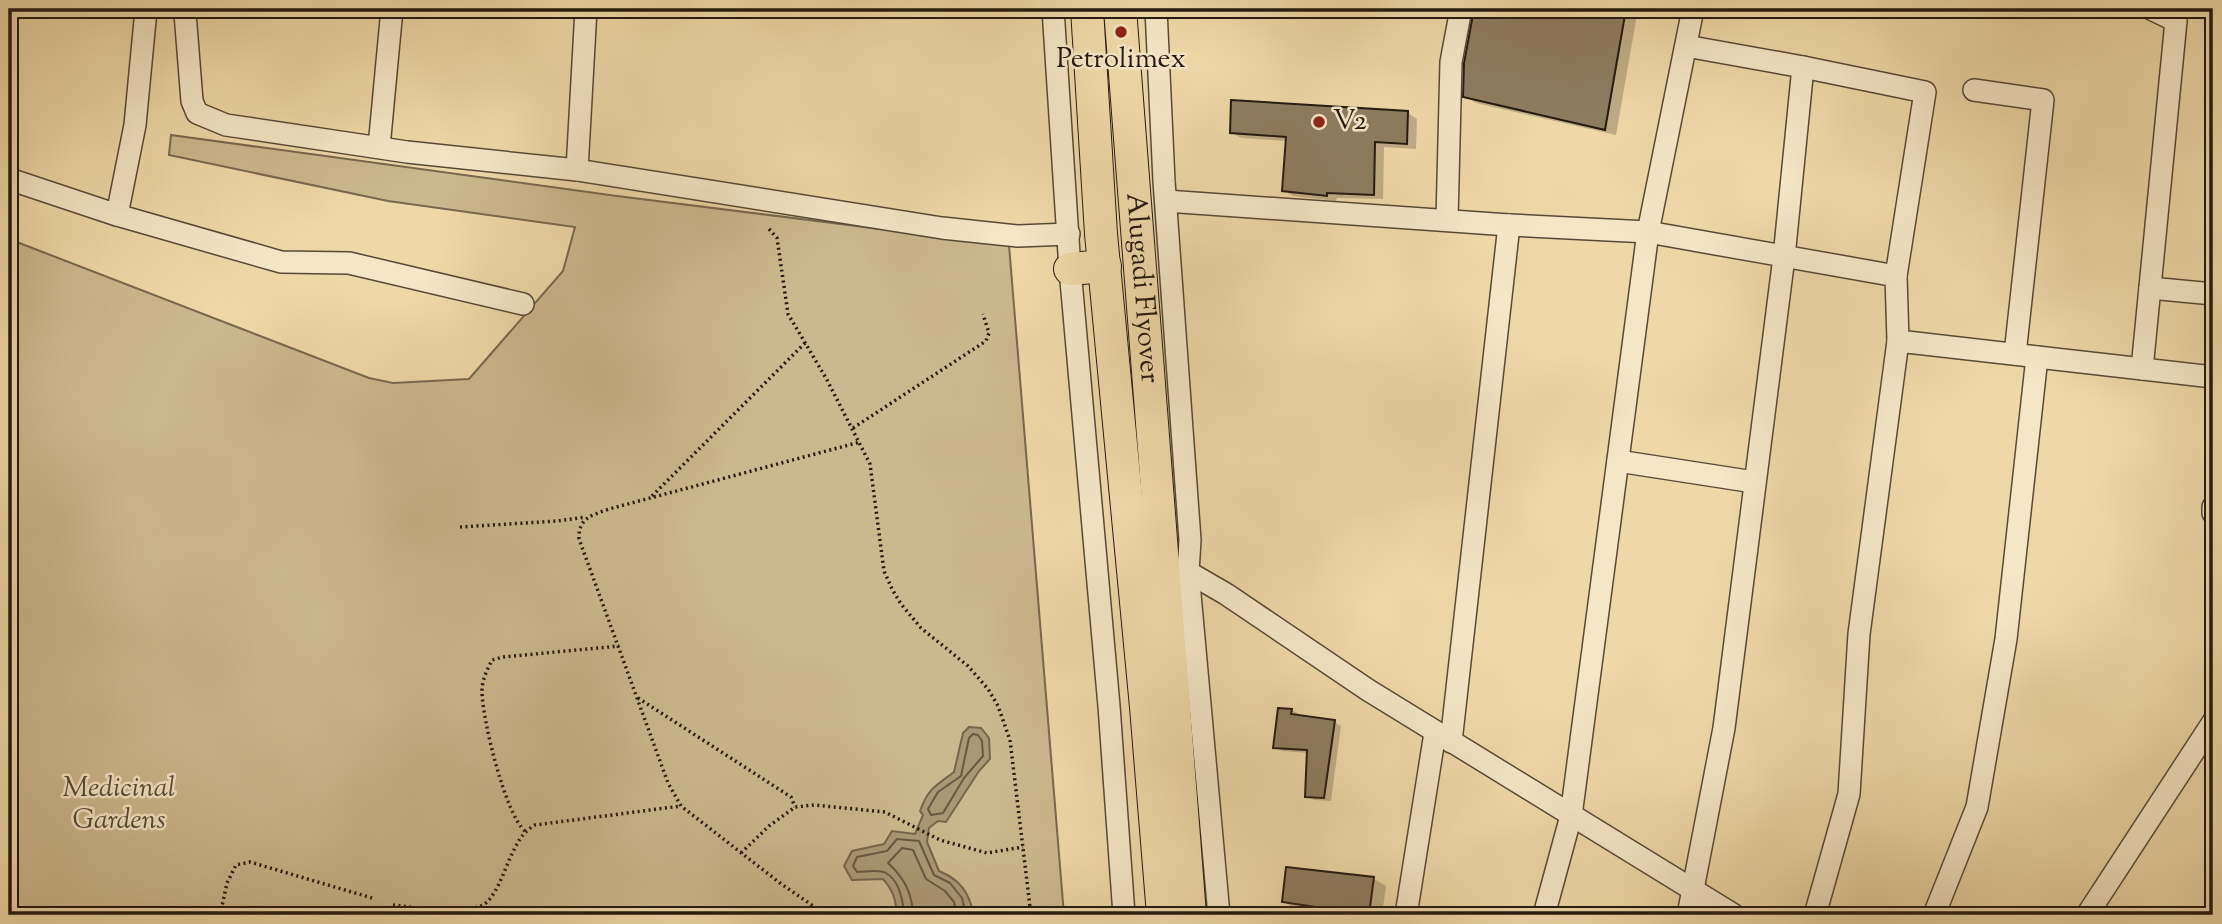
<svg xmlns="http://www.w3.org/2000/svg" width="2222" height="924" font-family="'Sorts Mill Goudy',serif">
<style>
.green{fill:#ccb88e;stroke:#78684f;stroke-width:2}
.water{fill:#aa9774;stroke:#74654c;stroke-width:2}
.shadow{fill:#0003}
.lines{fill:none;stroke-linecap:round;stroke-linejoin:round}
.shore{stroke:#675842;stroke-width:2}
.building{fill:#8e7c5f;stroke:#241910;stroke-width:2}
.minor-casing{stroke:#574936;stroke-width:24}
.highway-casing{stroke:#241910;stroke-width:34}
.path{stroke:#241910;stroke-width:3.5;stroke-dasharray:2 3.5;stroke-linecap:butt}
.minor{stroke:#f5e6c6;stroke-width:21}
.highway{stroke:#efd8a8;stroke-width:32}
.poi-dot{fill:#8f2418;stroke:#f5e6c6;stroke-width:2.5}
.labels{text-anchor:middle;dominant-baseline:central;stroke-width:5;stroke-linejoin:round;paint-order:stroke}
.poi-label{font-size:28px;fill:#241910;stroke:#f5e6c6}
.street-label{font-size:28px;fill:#241910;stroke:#f5e6c6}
.park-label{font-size:28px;font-style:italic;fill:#564936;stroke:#f5e6c6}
</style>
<rect width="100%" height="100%" fill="#efd8a8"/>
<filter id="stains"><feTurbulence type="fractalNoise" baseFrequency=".00286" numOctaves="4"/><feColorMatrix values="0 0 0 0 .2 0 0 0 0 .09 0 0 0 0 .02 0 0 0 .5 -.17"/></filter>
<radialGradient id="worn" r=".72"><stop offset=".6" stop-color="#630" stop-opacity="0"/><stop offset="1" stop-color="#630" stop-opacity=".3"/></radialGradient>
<polygon class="green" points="171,135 617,196 1009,245 1064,915 9,915 9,239 369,378 393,383 469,379 563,271 575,227 388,201 169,155"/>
<path class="water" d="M 969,727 L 981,728 L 989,738 L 990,759 L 979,771 L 946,822 L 938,821 L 929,828 L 927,842 L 939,871 C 961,880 969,893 974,915 L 897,915 C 896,900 893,890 883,879 L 852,880 L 844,866 L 852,851 L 884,844 L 892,831 L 915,834 L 923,815 L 920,811 C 928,788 936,786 954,772 L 963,733 Z"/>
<g class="shadow">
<polygon points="1475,9 1638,9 1616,135 1476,103 1465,96 1466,64"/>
<polygon points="1408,113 1417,119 1416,149 1384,147 1383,199 1337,198 1336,201 1293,196 1283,190 1287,141 1241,138 1231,132"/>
<polygon points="1280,710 1292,710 1299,714 1298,717 1334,722 1341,726 1331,801 1314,800 1307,796 1309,753 1282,751 1275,747"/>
<polygon points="1374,879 1386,886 1382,915 1292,915 1293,907 1284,902"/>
</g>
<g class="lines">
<g class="shore">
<polygon points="973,734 978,735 982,741 983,756 964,778 943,813 931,815 928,809 938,792 961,776 969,738"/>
<path d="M 904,915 C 903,901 900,881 886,873 C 879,869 865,872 857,872 L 853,866 L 857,857 L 887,851 L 897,839 L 919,841 L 934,875 L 950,883 L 962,898 L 966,915"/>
<path d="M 913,915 C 912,892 904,878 888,863 L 902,848 L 913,850 L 926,879 L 945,891 L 954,902 L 957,915"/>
</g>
</g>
<g class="building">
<polygon points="1474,9 1626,9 1605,130 1463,97 1464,63"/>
<polygon points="1231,100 1408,111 1407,144 1375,142 1374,195 1327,193 1327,196 1282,191 1286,137 1230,133"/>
<polygon points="1278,708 1292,709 1291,714 1335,720 1324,798 1305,797 1307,750 1273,748"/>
<polygon points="1286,867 1374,877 1369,915 1282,902"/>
</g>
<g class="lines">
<g class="minor-casing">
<g id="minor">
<polyline points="1053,9 1070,269 1109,706 1124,915"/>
<polyline points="1156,9 1164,181 1190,540 1188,572 1219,915"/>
<polyline points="185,13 192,101 197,113 226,125 407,152 577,170 942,228 1018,236 1069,234"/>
<polyline points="1686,46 1803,67 1784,257 1724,728 1688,915"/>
<polyline points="1803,67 1925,92 1896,276"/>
<polyline points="1974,90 2043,100 2015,354"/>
<polyline points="379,147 392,9"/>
<polyline points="577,170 586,9"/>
<polyline points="9,179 117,215 135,125 146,10"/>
<polyline points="1166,201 1509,225 1648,232 1693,9"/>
<polyline points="117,215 281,262 349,263 523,304"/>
<polyline points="1447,219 1451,62 1461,9"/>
<polyline points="2150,288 2213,294"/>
<polyline points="2142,369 2176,21 2151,9"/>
<polyline points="1618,461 1754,482"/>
<polyline points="2213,507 2213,513"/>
<polyline points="1178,570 1188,572 1226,594 1368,690 1734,915"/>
<polyline points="1451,742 1509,225"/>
<polyline points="1406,915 1435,733"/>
<polyline points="1544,915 1571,816 1648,232 1896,276 1898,341 2213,377"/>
<polyline points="1815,915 1849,794 1859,634 1898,341"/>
<polyline points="1934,915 1977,807 2006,639 2037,357"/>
<polyline points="2087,915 2213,722"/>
</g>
</g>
<g class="highway-casing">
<g id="highway">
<polyline points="1087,9 1101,234 1146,707 1163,915"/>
<path id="s1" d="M 1120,9 L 1190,915"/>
<polyline points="1070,269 1105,266"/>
</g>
</g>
<g class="path">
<polyline points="769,229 777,238 788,314 826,378 870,464 884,571 892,589 901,604 921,628 968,666 988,689 998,706 1010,740 1031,915"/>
<polyline points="853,428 986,341 989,333 983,314"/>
<polyline points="652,496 806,342"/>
<polyline points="460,527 557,521 586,517"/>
<polyline points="638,698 791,797 795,807"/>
<path d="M 525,831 C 505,814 482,718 482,691 C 482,680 487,670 492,660 L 503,657 L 619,646"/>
<polyline points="741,853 769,826 795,807 814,805 885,812 940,840 987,853 1023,847"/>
<path d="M 393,905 C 414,907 472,918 488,901 C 498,890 504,872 510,858 C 517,844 521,833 535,825 L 681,806"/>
<polyline points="220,915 227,883 236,865 250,862 372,898"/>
<path d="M 826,915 L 780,883 L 681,806 L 668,783 L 579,539 C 578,518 592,515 609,509 L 860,442"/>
</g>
<use href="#minor" class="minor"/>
<use href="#highway" class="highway"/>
</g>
<g class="poi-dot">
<circle cx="1121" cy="32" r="7"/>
<circle cx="1319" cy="122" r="7"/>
</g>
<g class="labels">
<g class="poi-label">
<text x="1121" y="60">Petrolimex</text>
<text x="1333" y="122" text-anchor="start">V2</text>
</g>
<g class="street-label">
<text stroke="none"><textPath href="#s1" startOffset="280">Alugadi Flyover</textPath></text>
</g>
<g class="park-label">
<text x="119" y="789">Medicinal<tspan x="119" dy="32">Gardens</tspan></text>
</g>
</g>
<rect width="2222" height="924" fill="none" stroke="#efd8a8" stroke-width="35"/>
<rect x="10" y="10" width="2201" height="903" fill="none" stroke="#241910" stroke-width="3.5"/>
<rect x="18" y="18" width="2187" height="889" fill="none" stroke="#241910" stroke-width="2"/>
<rect width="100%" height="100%" filter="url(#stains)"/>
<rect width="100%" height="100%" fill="url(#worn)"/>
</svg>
